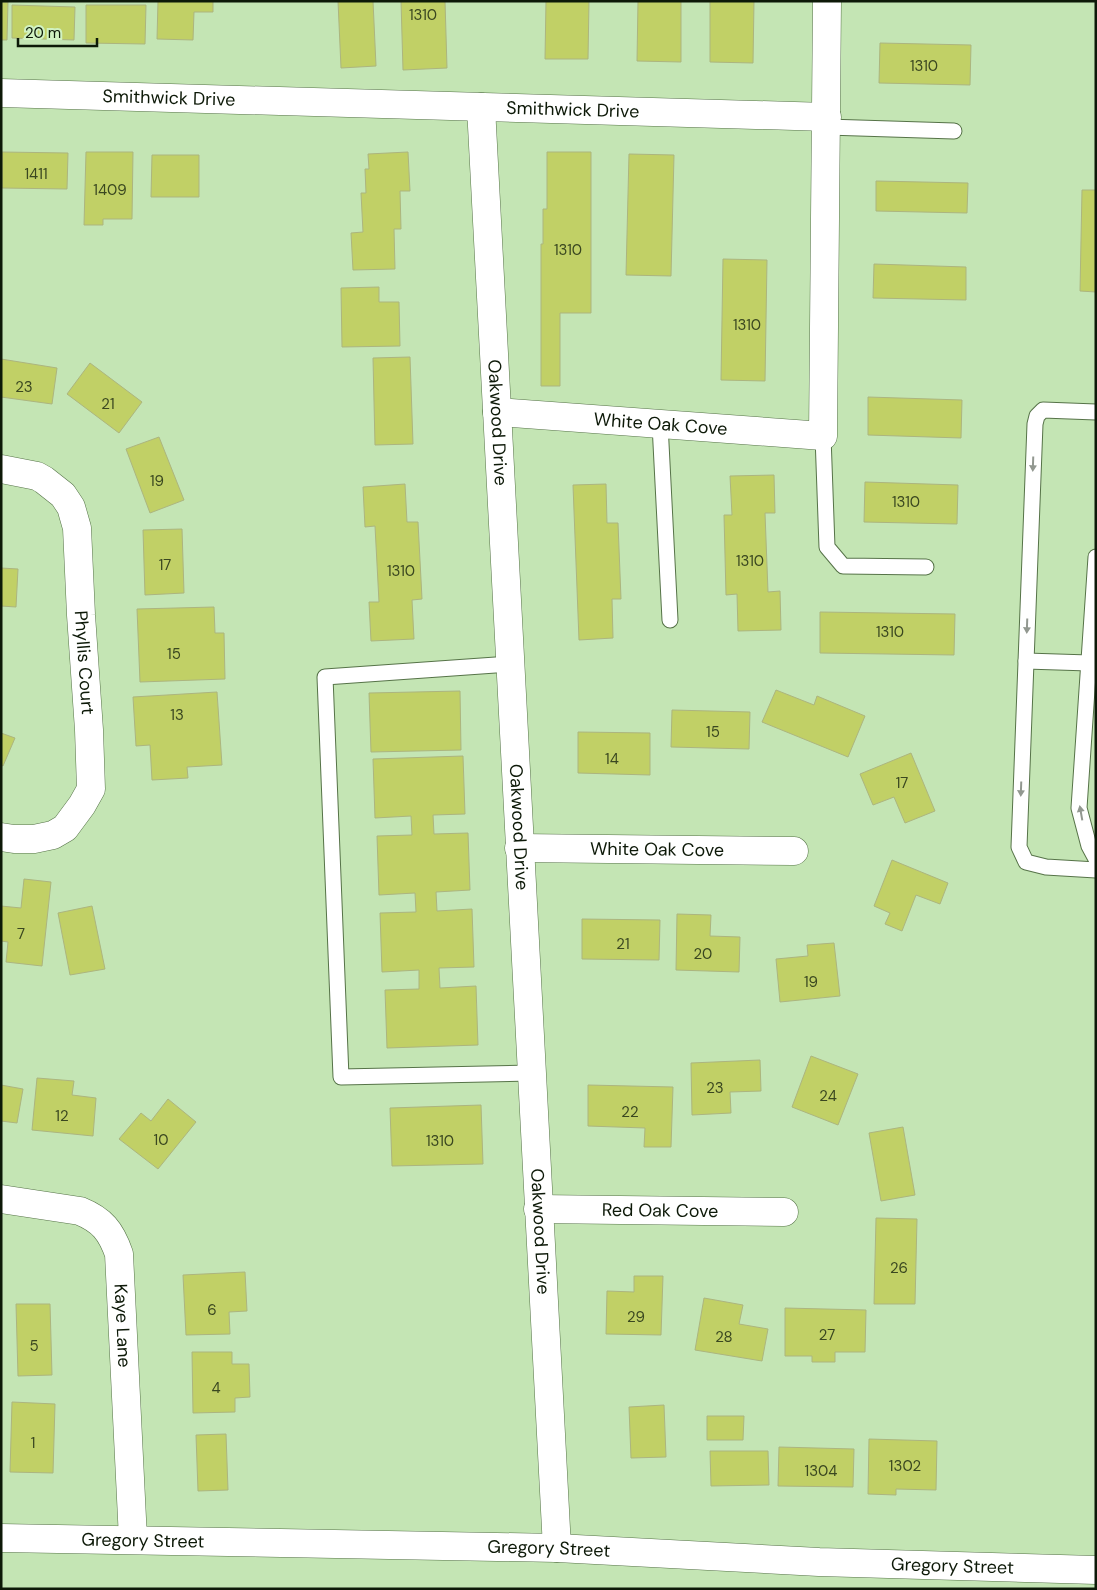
<svg xmlns="http://www.w3.org/2000/svg" width="1097" height="1590" font-family="'DM Sans',sans-serif">
<style>
.building{fill:#c1d066;stroke:#acb57f}
.lines{fill:none;stroke-linecap:round;stroke-linejoin:round}
.service-casing{stroke:#567348;stroke-width:17}
.minor-casing{stroke:#567348;stroke-width:29}
.tertiary-casing{stroke:#567348;stroke-width:29}
.service{stroke:#fff;stroke-width:15}
.minor{stroke:#fff;stroke-width:28}
.tertiary{stroke:#fff;stroke-width:28}
.oneway{fill:#929890}
.labels{text-anchor:middle;dominant-baseline:central;stroke-width:4;stroke-linejoin:round;paint-order:stroke}
.number-label{font-size:15px;fill:#3a4720}
.street-label{font-size:18px;fill:#0d1908;stroke:#d1f2c1}
</style>
<rect width="100%" height="100%" fill="#c4e5b4"/>
<g class="building">
<polygon points="158,1 213,1 213,12 194,12 193,40 157,39"/>
<polygon points="338,1 373,1 376,66 341,68"/>
<polygon points="401,1 445,1 447,68 403,70"/>
<polygon points="546,1 589,1 588,59 545,59"/>
<polygon points="638,1 681,1 681,62 637,61"/>
<polygon points="710,1 754,1 753,63 710,62"/>
<polygon points="1,2 8,2 7,40 1,40"/>
<polygon points="12,5 75,7 74,40 12,38"/>
<polygon points="86,5 146,5 145,44 86,43"/>
<polygon points="880,43 971,45 970,85 879,83"/>
<polygon points="2,152 68,153 67,189 2,188"/>
<polygon points="86,152 133,152 132,219 103,219 103,225 84,225"/>
<polygon points="408,152 410,191 400,191 401,229 394,229 395,269 353,270 351,233 363,232 361,193 366,193 365,169 369,169 368,154"/>
<polygon points="547,152 591,152 591,313 560,313 560,386 541,386 541,244 543,244 543,209 547,209"/>
<polygon points="629,154 674,155 671,276 626,275"/>
<polygon points="152,155 199,155 199,197 151,197"/>
<polygon points="876,181 968,183 967,213 876,211"/>
<polygon points="1082,190 1096,190 1096,292 1080,291"/>
<polygon points="723,259 767,260 765,381 721,380"/>
<polygon points="874,264 966,267 966,300 873,298"/>
<polygon points="379,287 379,302 399,302 400,346 342,347 341,288"/>
<polygon points="410,357 413,444 375,445 373,358"/>
<polygon points="1,359 57,368 52,404 1,397"/>
<polygon points="90,363 142,402 119,433 67,394"/>
<polygon points="868,397 962,400 961,438 868,435"/>
<polygon points="159,437 184,500 150,513 126,449"/>
<polygon points="774,475 775,513 765,513 768,592 780,591 781,630 738,631 737,594 726,595 724,515 732,515 730,476"/>
<polygon points="865,482 958,485 957,524 864,522"/>
<polygon points="405,484 407,522 418,522 422,599 412,600 414,639 371,641 369,602 379,602 375,526 365,527 363,487"/>
<polygon points="606,484 607,523 618,523 621,599 612,599 613,638 579,640 573,485"/>
<polygon points="182,529 184,593 145,595 143,530"/>
<polygon points="1,568 18,569 16,607 1,606"/>
<polygon points="214,607 215,633 224,633 225,679 140,682 137,609"/>
<polygon points="820,612 955,614 954,655 820,653"/>
<polygon points="776,690 814,705 817,696 865,716 848,757 762,722"/>
<polygon points="460,691 461,750 371,752 369,693"/>
<polygon points="217,692 222,765 187,767 188,778 152,780 150,745 136,746 133,697"/>
<polygon points="672,710 750,712 749,749 671,747"/>
<polygon points="578,732 650,733 650,775 578,773"/>
<polygon points="1,733 15,738 3,766 1,765"/>
<polygon points="911,753 935,811 905,823 894,797 873,805 860,774"/>
<polygon points="463,756 465,814 433,815 434,834 468,833 470,890 436,892 437,911 472,909 474,967 439,968 440,988 476,986 478,1045 387,1048 385,990 419,989 419,970 382,972 380,913 416,912 415,893 379,895 377,836 412,835 411,816 375,818 373,759"/>
<polygon points="892,860 948,883 940,904 916,895 902,931 885,924 890,913 874,906"/>
<polygon points="24,879 51,882 42,966 6,962 8,942 1,941 1,906 21,908"/>
<polygon points="92,906 105,969 70,975 58,913"/>
<polygon points="677,914 711,915 710,936 740,937 739,972 676,970"/>
<polygon points="582,919 660,920 659,960 582,959"/>
<polygon points="834,943 840,996 780,1002 776,959 808,956 807,945"/>
<polygon points="811,1056 858,1074 838,1125 792,1107"/>
<polygon points="760,1060 761,1091 730,1092 731,1113 692,1115 691,1063"/>
<polygon points="37,1078 74,1081 72,1095 96,1098 93,1136 32,1130"/>
<polygon points="1,1085 23,1089 17,1123 1,1121"/>
<polygon points="588,1085 673,1087 671,1147 644,1147 645,1128 588,1126"/>
<polygon points="168,1099 196,1122 158,1169 119,1139 141,1113 151,1121"/>
<polygon points="481,1105 483,1164 392,1166 390,1108"/>
<polygon points="903,1127 915,1195 881,1201 869,1133"/>
<polygon points="876,1218 917,1219 915,1304 874,1304"/>
<polygon points="245,1272 247,1311 229,1312 230,1334 186,1335 183,1275"/>
<polygon points="634,1276 663,1276 661,1335 606,1334 607,1291 634,1292"/>
<polygon points="704,1298 743,1305 739,1324 768,1329 762,1361 695,1350"/>
<polygon points="16,1304 50,1304 52,1375 18,1376"/>
<polygon points="785,1308 866,1310 865,1352 835,1352 835,1362 812,1362 812,1356 785,1356"/>
<polygon points="192,1352 232,1352 232,1364 249,1364 250,1397 235,1398 235,1412 193,1413"/>
<polygon points="12,1402 55,1404 53,1473 10,1472"/>
<polygon points="664,1405 666,1457 631,1458 629,1407"/>
<polygon points="707,1416 744,1416 743,1440 707,1440"/>
<polygon points="226,1434 228,1490 198,1491 196,1435"/>
<polygon points="869,1439 937,1441 936,1490 896,1489 896,1495 868,1494"/>
<polygon points="779,1447 854,1449 853,1487 778,1486"/>
<polygon points="710,1451 768,1451 769,1485 711,1486"/>
</g>
<g class="lines">
<g class="service-casing">
<g id="service">
<polyline points="827,127 954,131"/>
<polyline points="1096,412 1043,410 1037,416 1035,424 1019,847 1026,862 1046,867 1096,870"/>
<polyline points="660,424 670,620"/>
<polyline points="823,436 827,547 843,566 926,567"/>
<polyline points="1096,557 1079,808 1089,846 1096,859"/>
<polyline points="1026,661 1089,663"/>
<polyline points="510,664 325,677 341,1077 531,1073"/>
</g>
</g>
<g class="minor-casing">
<g id="minor">
<path id="s1" d="M 1,93 L 827,117"/>
<path id="s2" d="M 481,107 L 557,1548"/>
<path id="s3" d="M 497,412 L 823,436 L 827,1"/>
<path id="s4" d="M 1,469 L 37,476 L 44,480 L 63,495 L 71,507 L 77,528 L 81,615 L 89,730 L 91,789 L 82,805 L 65,828 L 53,835 L 34,839 L 14,839 L 1,837"/>
<path id="s5" d="M 519,848 L 794,851"/>
<path id="s6" d="M 1,1199 L 80,1211 C 102,1220 111,1231 119,1254 L 133,1539"/>
<path id="s7" d="M 538,1209 L 784,1212"/>
</g>
</g>
<g class="tertiary-casing">
<g id="tertiary">
<path id="s8" d="M 1,1538 L 557,1548 L 819,1562 L 1096,1570"/>
</g>
</g>
<use href="#service" class="service"/>
<use href="#minor" class="minor"/>
<use href="#tertiary" class="tertiary"/>
</g>
<defs><path id="oneway-solid" d="M-6-.8H1V-3.2L6.5 0L1 3.2V.8H-6Z" transform="scale(1.25)"/></defs>
<g class="oneway">
<use href="#oneway-solid" transform="translate(1033 464) rotate(92)"/>
<use href="#oneway-solid" transform="translate(1027 626) rotate(92)"/>
<use href="#oneway-solid" transform="translate(1021 789) rotate(92)"/>
<use href="#oneway-solid" transform="translate(1081 813) rotate(-100)"/>
</g>
<g class="labels">
<g class="number-label">
<text x="423" y="15">1310</text>
<text x="924" y="66">1310</text>
<text x="36" y="174">1411</text>
<text x="110" y="190">1409</text>
<text x="568" y="250">1310</text>
<text x="747" y="325">1310</text>
<text x="24" y="387">23</text>
<text x="108" y="404">21</text>
<text x="157" y="481">19</text>
<text x="906" y="502">1310</text>
<text x="750" y="561">1310</text>
<text x="165" y="565">17</text>
<text x="401" y="571">1310</text>
<text x="890" y="632">1310</text>
<text x="174" y="654">15</text>
<text x="177" y="715">13</text>
<text x="713" y="732">15</text>
<text x="612" y="759">14</text>
<text x="902" y="783">17</text>
<text x="21" y="934">7</text>
<text x="623" y="944">21</text>
<text x="703" y="954">20</text>
<text x="811" y="982">19</text>
<text x="715" y="1088">23</text>
<text x="828" y="1096">24</text>
<text x="630" y="1112">22</text>
<text x="62" y="1116">12</text>
<text x="161" y="1140">10</text>
<text x="440" y="1141">1310</text>
<text x="899" y="1268">26</text>
<text x="212" y="1310">6</text>
<text x="636" y="1317">29</text>
<text x="827" y="1335">27</text>
<text x="724" y="1337">28</text>
<text x="34" y="1346">5</text>
<text x="216" y="1388">4</text>
<text x="33" y="1443">1</text>
<text x="905" y="1466">1302</text>
<text x="821" y="1471">1304</text>
</g>
<g class="street-label">
<text stroke="none"><textPath href="#s1" startOffset="168">Smithwick Drive</textPath></text>
<text stroke="none"><textPath href="#s1" startOffset="572">Smithwick Drive</textPath></text>
<text stroke="none"><textPath href="#s2" startOffset="316">Oakwood Drive</textPath></text>
<text stroke="none"><textPath href="#s3" startOffset="164">White Oak Cove</textPath></text>
<text stroke="none"><textPath href="#s4" startOffset="240">Phyllis Court</textPath></text>
<text stroke="none"><textPath href="#s2" startOffset="721">Oakwood Drive</textPath></text>
<text stroke="none"><textPath href="#s5" startOffset="138">White Oak Cove</textPath></text>
<text stroke="none"><textPath href="#s7" startOffset="122">Red Oak Cove</textPath></text>
<text stroke="none"><textPath href="#s2" startOffset="1126">Oakwood Drive</textPath></text>
<text stroke="none"><textPath href="#s6" startOffset="212">Kaye Lane</textPath></text>
<text stroke="none"><textPath href="#s8" startOffset="142">Gregory Street</textPath></text>
<text stroke="none"><textPath href="#s8" startOffset="548">Gregory Street</textPath></text>
<text stroke="none"><textPath href="#s8" startOffset="952">Gregory Street</textPath></text>
</g>
</g>
<rect width="1097" height="1590" fill="none" stroke="#0d1908" stroke-width="5"/>
<path d="M18 38v8h79v-8" fill="none" stroke="#0d1908" stroke-width="2.5"/>
<text x="25" y="38" font-size="15" fill="#0d1908" stroke="#d1f2c1" stroke-width="4" paint-order="stroke">20 m</text>
</svg>
